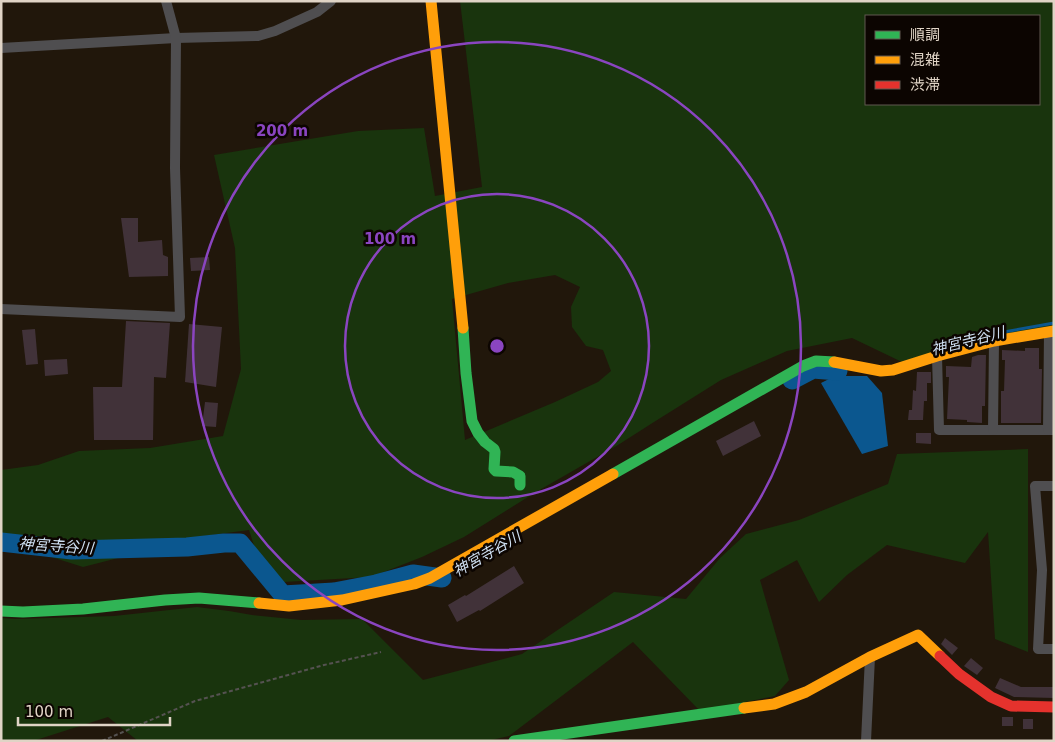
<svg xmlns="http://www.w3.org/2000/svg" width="1055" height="742" font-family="'DejaVu Sans','Noto Sans JP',sans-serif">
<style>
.green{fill:#19340d;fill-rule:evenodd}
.water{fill:#0b578f}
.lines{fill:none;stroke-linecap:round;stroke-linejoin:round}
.stream{stroke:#0b578f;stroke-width:3}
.river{stroke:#0b578f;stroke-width:19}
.building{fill:#413239}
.path{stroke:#555251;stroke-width:2;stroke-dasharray:4 2.5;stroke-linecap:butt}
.street{stroke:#4f4e50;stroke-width:10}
.fast{stroke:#30b455;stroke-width:11}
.slow{stroke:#ff9f0a;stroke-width:11}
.jam{stroke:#e5322d;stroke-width:11}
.ring{fill:none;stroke:#8a45c0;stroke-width:2.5}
.labels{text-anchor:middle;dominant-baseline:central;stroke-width:5;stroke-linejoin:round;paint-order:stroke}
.water-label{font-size:15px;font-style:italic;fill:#cedff1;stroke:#0c0501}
.centre{fill:#8a45c0;stroke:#0c0501;stroke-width:2.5}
.ring-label{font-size:15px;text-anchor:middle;font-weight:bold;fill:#8a45c0;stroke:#0c0501;stroke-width:5;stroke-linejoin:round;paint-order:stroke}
</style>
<rect width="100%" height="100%" fill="#21170b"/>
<g class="green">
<path d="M 460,1 L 1054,1 L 1054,326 L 902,362 L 852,338 L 787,351 L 721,380 L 654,422 L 618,445 L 536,492 L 464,537 L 422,557 L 371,577 L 266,583 L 249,530 L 204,536 L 83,567 L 26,549 L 1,548 L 1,470 L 38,465 L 79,451 L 150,448 L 223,436 L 241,369 L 235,248 L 214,155 L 358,131 L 424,128 L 435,196 L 482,187 ZM 866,16 L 1039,16 L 1039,104 L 866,104 ZM 555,275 L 580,287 L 571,307 L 572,327 L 586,346 L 603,350 L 611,371 L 598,382 L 555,402 L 465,440 L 452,299 L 508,283 Z"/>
<polygon points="1028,449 1028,652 995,639 988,532 965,563 887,545 847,575 819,602 797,560 760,580 789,680 775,696 700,711 633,642 509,736 487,741 138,741 108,717 33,741 1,740 1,618 16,619 114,616 197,607 229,611 252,615 301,620 362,619 423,680 522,654 614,592 686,599 720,558 746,534 799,520 888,484 897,454"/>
</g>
<polygon class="water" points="835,376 867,376 882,393 888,446 862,454 821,383"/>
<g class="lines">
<g class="stream">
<polyline points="1004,332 1054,323"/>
<polyline points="948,345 969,338 991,334"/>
</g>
<g class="river">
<polyline points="792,380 813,369 838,371"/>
<polyline points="1,542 72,550 187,547 224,543 240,543 283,595 334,592 376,584 413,574 442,578"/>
</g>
</g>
<g class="building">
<polygon points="121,218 138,218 138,242 162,240 163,255 168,257 168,276 129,277"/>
<polygon points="209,257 210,270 191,271 190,258"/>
<polygon points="126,321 170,323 166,378 154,377 153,440 94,440 93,387 122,387"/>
<polygon points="189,324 222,327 216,387 185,382"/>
<polygon points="35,329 38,364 26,365 22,330"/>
<polygon points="1025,348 1039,348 1039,369 1042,369 1041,423 1001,423 1001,391 1004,391 1005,360 1002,360 1002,350 1025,351"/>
<polygon points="978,355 986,355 985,406 982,406 982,423 967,422 967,420 947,419 949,377 946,377 946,366 971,367 972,357"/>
<polygon points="67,359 68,374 45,376 44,360"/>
<polygon points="917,372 931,372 931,383 927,383 927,401 924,401 923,420 908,420 909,410 912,410 913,390 916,391"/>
<polygon points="205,402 218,403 216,427 202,426"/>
<polygon points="754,421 761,436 723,456 716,441"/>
<polygon points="916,433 931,433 931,444 916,443"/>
<polygon points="514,566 524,583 480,611 479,610 457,622 448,605 465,595 466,596"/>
<polygon points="945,638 958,648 952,655 941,644"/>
<polygon points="971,658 983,668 977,675 964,666"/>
<polygon points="1000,678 1021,687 1054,687 1054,698 1014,697 995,688"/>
<rect x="1002" y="717" width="11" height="9"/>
<rect x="1023" y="719" width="10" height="10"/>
</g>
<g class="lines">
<polyline class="path" points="102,741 195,701 324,665 381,652"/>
<g class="street">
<polyline points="1,48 176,38 258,36 275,31 317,12 331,1"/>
<polyline points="1,309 180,317 175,168 176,38 166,1"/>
<polyline points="937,356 939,430 1054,430"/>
<polyline points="993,430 994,341"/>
<polyline points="1048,430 1049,332"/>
<polyline points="1054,486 1035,486 1042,570 1038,649 1054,649"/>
<polyline points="866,741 870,657"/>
</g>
<g class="fast">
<polyline points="463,328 466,373 472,421 478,433 485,442 494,449 495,452 494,469 496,471 513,472 520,476 520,485"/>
<polyline points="613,474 803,366 816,361 834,362"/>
<polyline points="1,611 23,612 83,609 165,600 199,598 259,603"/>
<polyline points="514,741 744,708"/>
</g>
<g class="slow">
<polyline points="431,1 463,328"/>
<polyline points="834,362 881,371 893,370 937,356 994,341 1054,331"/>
<polyline points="259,603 289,606 342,600 414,584 430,578 613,474"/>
<polyline points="744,708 774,704 806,692 870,657 918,635 940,656"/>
</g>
<polyline class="jam" points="940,656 959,674 991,697 1011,706 1054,707"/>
</g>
<g class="ring">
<circle cx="497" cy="346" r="152"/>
<circle cx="497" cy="346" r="304"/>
</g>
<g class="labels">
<g class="water-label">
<text transform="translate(968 341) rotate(-14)">神宮寺谷川</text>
<text transform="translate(56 546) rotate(4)">神宮寺谷川</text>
<text transform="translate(487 554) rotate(-30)">神宮寺谷川</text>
</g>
</g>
<circle cx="497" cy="346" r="8" class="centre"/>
<g class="ring-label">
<text x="282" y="136">200 m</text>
<text x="390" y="244">100 m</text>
</g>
<rect width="1055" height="742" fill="none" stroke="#e0d4c6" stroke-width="5"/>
<rect x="865" y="15" width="175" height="90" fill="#0c0501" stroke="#615850"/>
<rect x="875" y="31" width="25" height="8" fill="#30b455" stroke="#615850"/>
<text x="910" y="40" font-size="15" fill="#e0d4c6">順調</text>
<rect x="875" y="56" width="25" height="8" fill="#ff9f0a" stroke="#615850"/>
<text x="910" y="65" font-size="15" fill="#e0d4c6">混雑</text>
<rect x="875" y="81" width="25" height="8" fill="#e5322d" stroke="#615850"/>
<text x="910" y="90" font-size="15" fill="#e0d4c6">渋滞</text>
<path d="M18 717v8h152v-8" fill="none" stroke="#e0d4c6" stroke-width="2.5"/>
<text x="25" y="717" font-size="15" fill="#e0d4c6" stroke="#0c0501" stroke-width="4" paint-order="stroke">100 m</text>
</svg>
